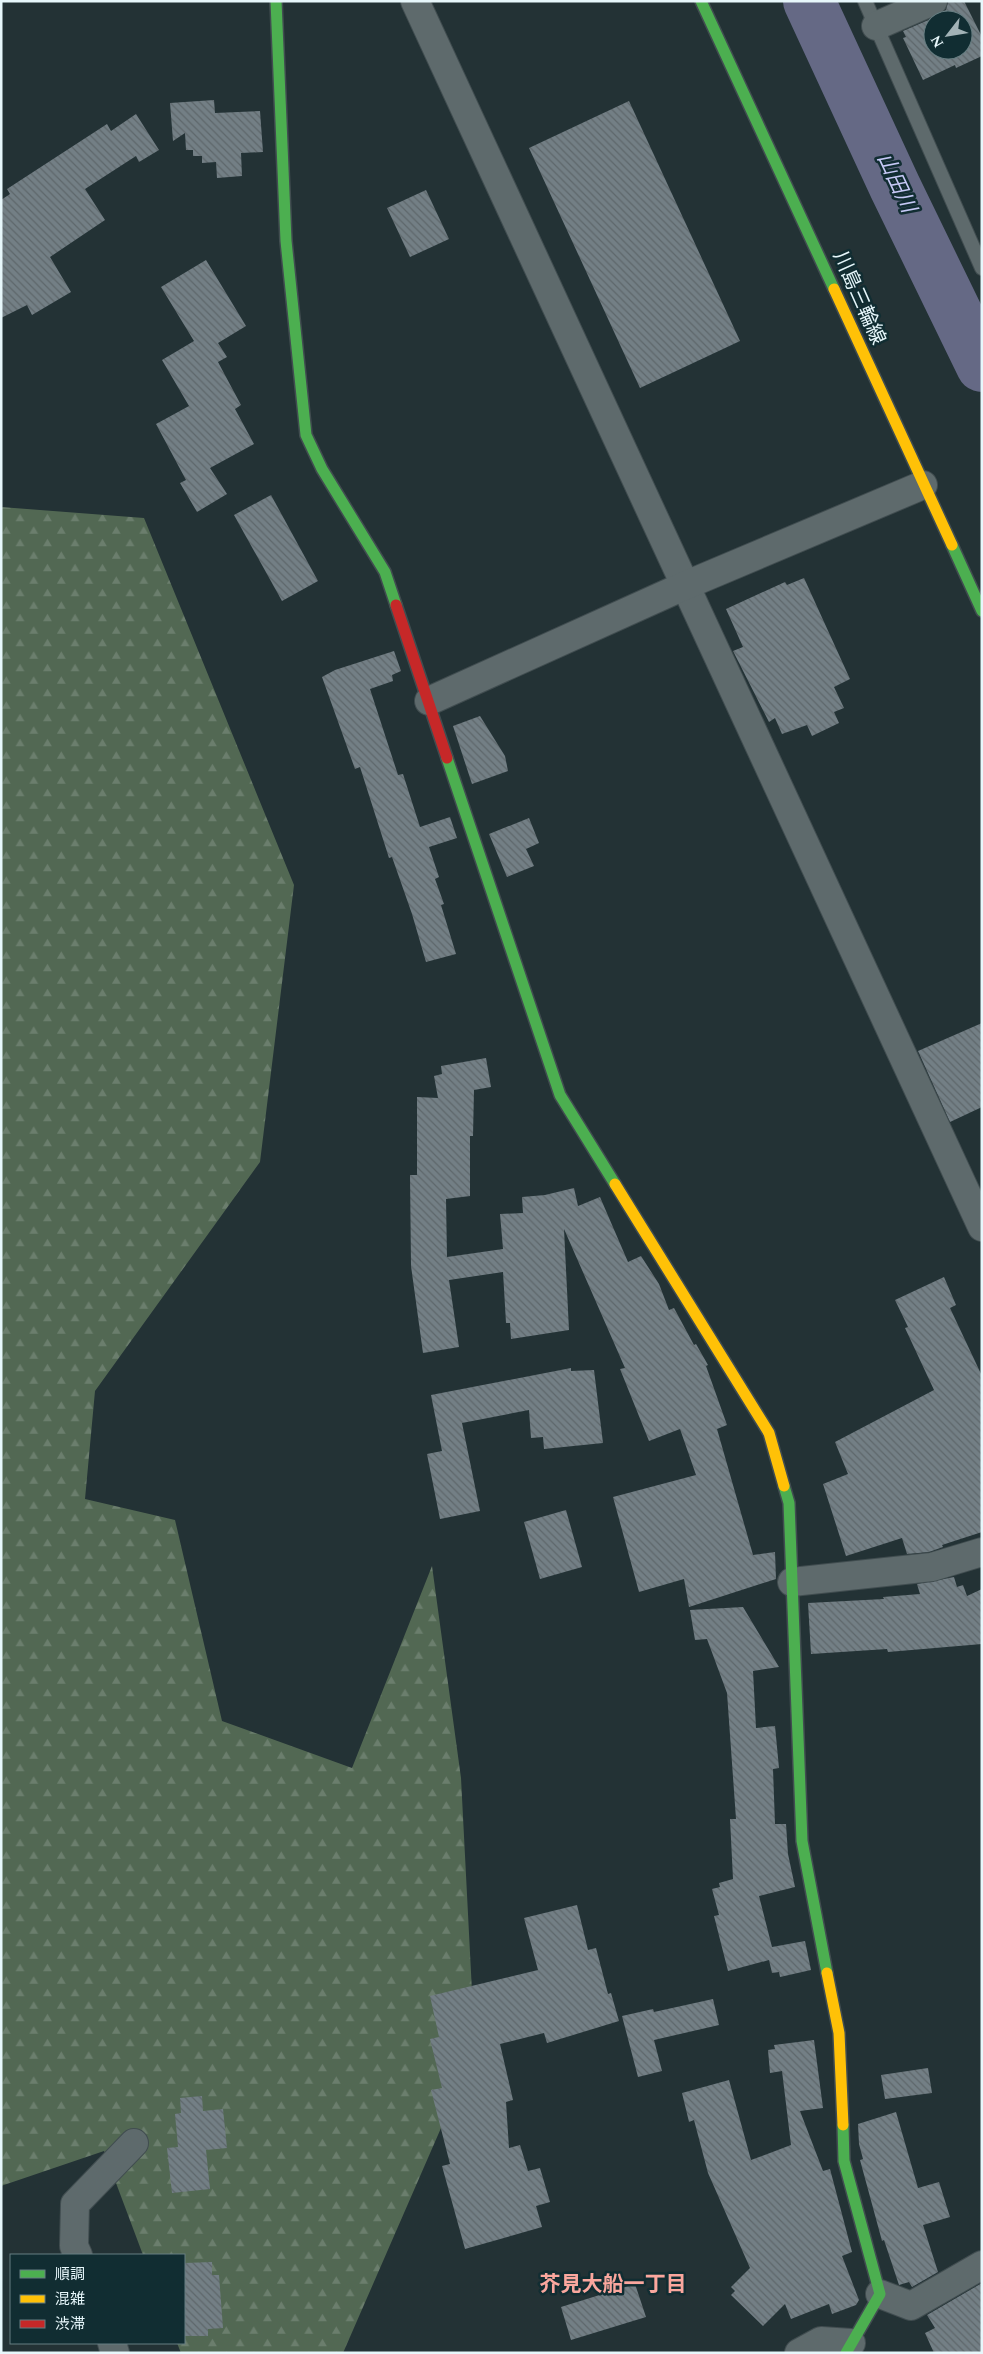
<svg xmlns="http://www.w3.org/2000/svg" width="983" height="2354" font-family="Spectral,'Noto Sans JP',serif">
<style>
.forest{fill:url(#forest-firs)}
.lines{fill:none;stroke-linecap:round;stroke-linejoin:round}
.river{stroke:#656985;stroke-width:52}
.building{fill:url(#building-back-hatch);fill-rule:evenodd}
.lane-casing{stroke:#414d50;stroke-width:16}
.street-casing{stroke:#414d50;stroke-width:30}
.fast-casing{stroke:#414d50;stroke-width:14}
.slow-casing{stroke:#414d50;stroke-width:14}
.jam-casing{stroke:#414d50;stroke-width:14}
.lane{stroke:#5e6a6c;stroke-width:14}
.street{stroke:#5e6a6c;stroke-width:28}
.fast{stroke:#4caf50;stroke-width:11}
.slow{stroke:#ffc107;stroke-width:11}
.jam{stroke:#c62828;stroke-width:11}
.labels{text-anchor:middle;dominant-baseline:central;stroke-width:5;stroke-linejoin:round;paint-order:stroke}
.street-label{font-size:20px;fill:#e7f7fb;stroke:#112d32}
.water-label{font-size:21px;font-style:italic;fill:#c6c9f6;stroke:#112d32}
.neighbourhood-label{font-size:21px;font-weight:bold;fill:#faa79e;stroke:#112d32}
</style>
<defs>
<pattern id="forest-firs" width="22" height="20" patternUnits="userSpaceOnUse" patternTransform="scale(1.25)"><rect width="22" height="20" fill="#526853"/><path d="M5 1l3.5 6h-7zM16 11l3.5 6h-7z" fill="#6b7e6d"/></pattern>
<pattern id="building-back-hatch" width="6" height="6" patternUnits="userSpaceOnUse" patternTransform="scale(1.25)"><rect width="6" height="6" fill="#737f85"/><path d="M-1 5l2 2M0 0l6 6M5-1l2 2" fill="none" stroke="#5e676b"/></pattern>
</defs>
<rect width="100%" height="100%" fill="#233235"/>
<polygon class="forest" points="1,507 144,518 294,885 260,1162 95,1391 85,1499 175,1520 222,1721 352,1768 432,1566 461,1778 475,2050 343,2353 181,2353 177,2343 184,2343 184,2255 143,2255 104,2151 1,2186"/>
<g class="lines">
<polyline class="river" points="809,1 895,187 982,366"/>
</g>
<g class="building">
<path d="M 948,1 L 964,1 L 982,37 L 982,56 L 956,68 L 955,65 L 923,80 L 903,38 L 906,37 L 903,31 L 940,15 L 946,10 ZM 933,20 L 963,20 L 963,50 L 933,50 Z"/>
<polygon points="214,100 215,113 260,111 263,152 241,153 242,176 217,178 216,162 202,163 202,156 193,156 193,150 186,150 185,133 173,141 170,103"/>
<polygon points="629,101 740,341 640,388 529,148"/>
<polygon points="136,114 159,150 139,162 136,156 85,189 105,220 50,257 71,292 32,315 27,305 1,318 1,200 10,194 7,189 107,124 111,131"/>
<polygon points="426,190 449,239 410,257 387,208"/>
<polygon points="206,260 246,326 218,343 227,357 218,362 241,405 235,409 254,444 210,468 227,494 197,512 180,483 186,480 156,424 189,406 162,360 194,341 161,287"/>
<polygon points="271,495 318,581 282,601 234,515"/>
<polygon points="804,578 850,679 834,687 844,708 834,712 839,723 812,736 807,725 782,734 775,718 769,722 733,651 743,647 726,609 785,582 787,585"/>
<polygon points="394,651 401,671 392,675 393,681 370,689 398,775 403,774 420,827 450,817 457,838 429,847 439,877 435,879 444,904 441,905 456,954 426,962 412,914 392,857 389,858 360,767 355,769 322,677 335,670"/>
<polygon points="480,716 505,756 508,771 472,784 453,726"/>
<polygon points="529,818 539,843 526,849 534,866 507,877 489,834"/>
<polygon points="982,1023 982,1107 950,1122 918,1051"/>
<polygon points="486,1058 491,1087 474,1090 473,1136 470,1136 470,1196 446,1199 447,1257 503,1249 500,1214 523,1213 522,1197 545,1195 574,1188 578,1206 600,1197 628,1262 641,1256 659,1284 669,1310 674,1308 694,1345 696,1344 708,1365 706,1366 727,1425 717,1429 753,1555 775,1552 776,1579 689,1607 684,1579 639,1592 613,1497 696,1475 680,1429 649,1441 620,1369 625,1368 564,1229 569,1330 511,1339 510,1323 506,1323 503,1272 449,1280 459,1347 423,1353 411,1266 410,1175 417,1175 417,1097 438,1098 434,1076 442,1074 441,1066"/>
<polygon points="944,1277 956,1305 950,1308 982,1376 982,1532 942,1545 943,1547 929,1552 907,1554 902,1538 846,1556 823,1484 848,1474 835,1442 934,1390 905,1328 908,1327 895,1300"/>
<polygon points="571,1368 571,1371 594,1370 603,1443 544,1449 543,1437 531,1438 529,1410 462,1423 480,1511 440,1519 427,1454 442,1451 431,1395"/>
<polygon points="566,1510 582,1567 540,1579 524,1522"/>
<polygon points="954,1577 957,1587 963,1585 967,1596 982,1589 982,1644 888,1652 887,1649 811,1654 808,1603 884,1599 883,1597 920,1594 917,1584"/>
<polygon points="743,1607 779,1667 753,1671 756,1728 775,1726 779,1768 773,1769 775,1824 786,1824 788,1854 795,1887 759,1896 772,1947 805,1941 811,1970 780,1977 779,1972 772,1973 769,1960 728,1971 714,1916 719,1915 712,1889 720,1887 719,1883 733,1879 730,1819 736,1819 727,1693 707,1639 695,1640 690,1610"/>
<polygon points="577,1905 588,1950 596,1948 608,1994 611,1993 619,2021 547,2043 544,2033 500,2044 513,2100 506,2102 509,2148 520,2145 528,2171 540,2168 550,2202 536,2206 542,2227 465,2249 442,2166 450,2164 431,2090 442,2088 430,2039 439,2037 430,1996 538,1970 524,1918"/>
<polygon points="713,1999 719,2025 654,2040 662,2071 638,2077 622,2016 653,2009 654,2012"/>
<polygon points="814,2040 823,2108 800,2111 823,2171 830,2169 852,2252 842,2256 859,2300 856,2305 832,2314 829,2304 791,2319 785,2304 763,2326 731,2295 735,2291 731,2287 750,2268 708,2173 694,2120 689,2122 682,2093 729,2080 751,2160 791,2145 782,2071 770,2073 768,2050 775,2049 774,2045"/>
<polygon points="928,2068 932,2093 885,2099 881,2075"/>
<polygon points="202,2096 203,2111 223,2109 227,2148 206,2150 210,2189 172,2193 167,2148 178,2147 175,2114 181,2113 180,2098"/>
<polygon points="896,2112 918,2188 939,2182 950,2217 923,2225 938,2272 912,2287 909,2282 899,2285 884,2240 882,2241 860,2160 863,2159 859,2144 858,2124"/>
<polygon points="212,2262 212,2275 219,2275 223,2328 208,2329 208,2336 184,2336 184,2263"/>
<polygon points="982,2283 982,2353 934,2353 925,2333 935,2328 927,2315"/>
<polygon points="635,2284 646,2317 571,2340 561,2307"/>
</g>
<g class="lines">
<g class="lane-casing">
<polyline id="lane" points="865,1 982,268"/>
</g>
<g class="street-casing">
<g id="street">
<polyline points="415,1 982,1227"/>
<polyline points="876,26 933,1"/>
<polyline points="429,701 684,586 923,485"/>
<polyline points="792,1582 932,1567 982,1552"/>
<polyline points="78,2255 74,2246 75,2204 134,2143"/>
<polyline points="880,2294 911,2306 982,2265"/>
<polyline points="112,2343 115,2353"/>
<polyline points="799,2353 821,2341 851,2343"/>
</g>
</g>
<g class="fast-casing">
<g id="fast">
<polyline points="276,1 286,241 306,435 322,469 385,572 396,605"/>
<polyline points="701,1 834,289"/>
<polyline points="952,545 982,611"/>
<polyline points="447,758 560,1095 615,1184"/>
<polyline points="784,1486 789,1503 802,1841 827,1973"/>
<polyline points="843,2125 844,2161 880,2294 846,2353"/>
</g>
</g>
<g class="slow-casing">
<g id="slow">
<polyline points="834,289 952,545"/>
<polyline points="615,1184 769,1433 784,1486"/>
<polyline points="827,1973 839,2033 843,2125"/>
</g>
</g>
<g class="jam-casing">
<polyline id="jam" points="396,605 447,758"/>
</g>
<use href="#lane" class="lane"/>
<use href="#street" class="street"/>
<use href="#fast" class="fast"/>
<use href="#slow" class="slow"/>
<use href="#jam" class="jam"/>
</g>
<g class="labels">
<g class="street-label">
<text transform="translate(859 298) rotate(66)">川島三輪線</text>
</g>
<g class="water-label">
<text transform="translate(896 183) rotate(65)">山田川</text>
</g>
<g class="neighbourhood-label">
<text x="613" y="2285">芥見大船一丁目</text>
</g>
</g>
<rect width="983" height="2354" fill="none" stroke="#e7f7fb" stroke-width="5"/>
<rect x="10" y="2254" width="175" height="90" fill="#112d32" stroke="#677e82"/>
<rect x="20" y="2270" width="25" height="8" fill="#4caf50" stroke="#677e82"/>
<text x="55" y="2279" font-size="15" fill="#e7f7fb">順調</text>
<rect x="20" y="2295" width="25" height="8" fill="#ffc107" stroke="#677e82"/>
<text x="55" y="2304" font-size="15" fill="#e7f7fb">混雑</text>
<rect x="20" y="2320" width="25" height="8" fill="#c62828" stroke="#677e82"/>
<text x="55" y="2329" font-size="15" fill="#e7f7fb">渋滞</text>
<g transform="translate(948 35) rotate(239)"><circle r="24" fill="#112d32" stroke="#677e82"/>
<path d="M0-4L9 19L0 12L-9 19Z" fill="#a2b2b6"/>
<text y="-8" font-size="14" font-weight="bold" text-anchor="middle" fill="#e7f7fb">N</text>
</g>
</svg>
